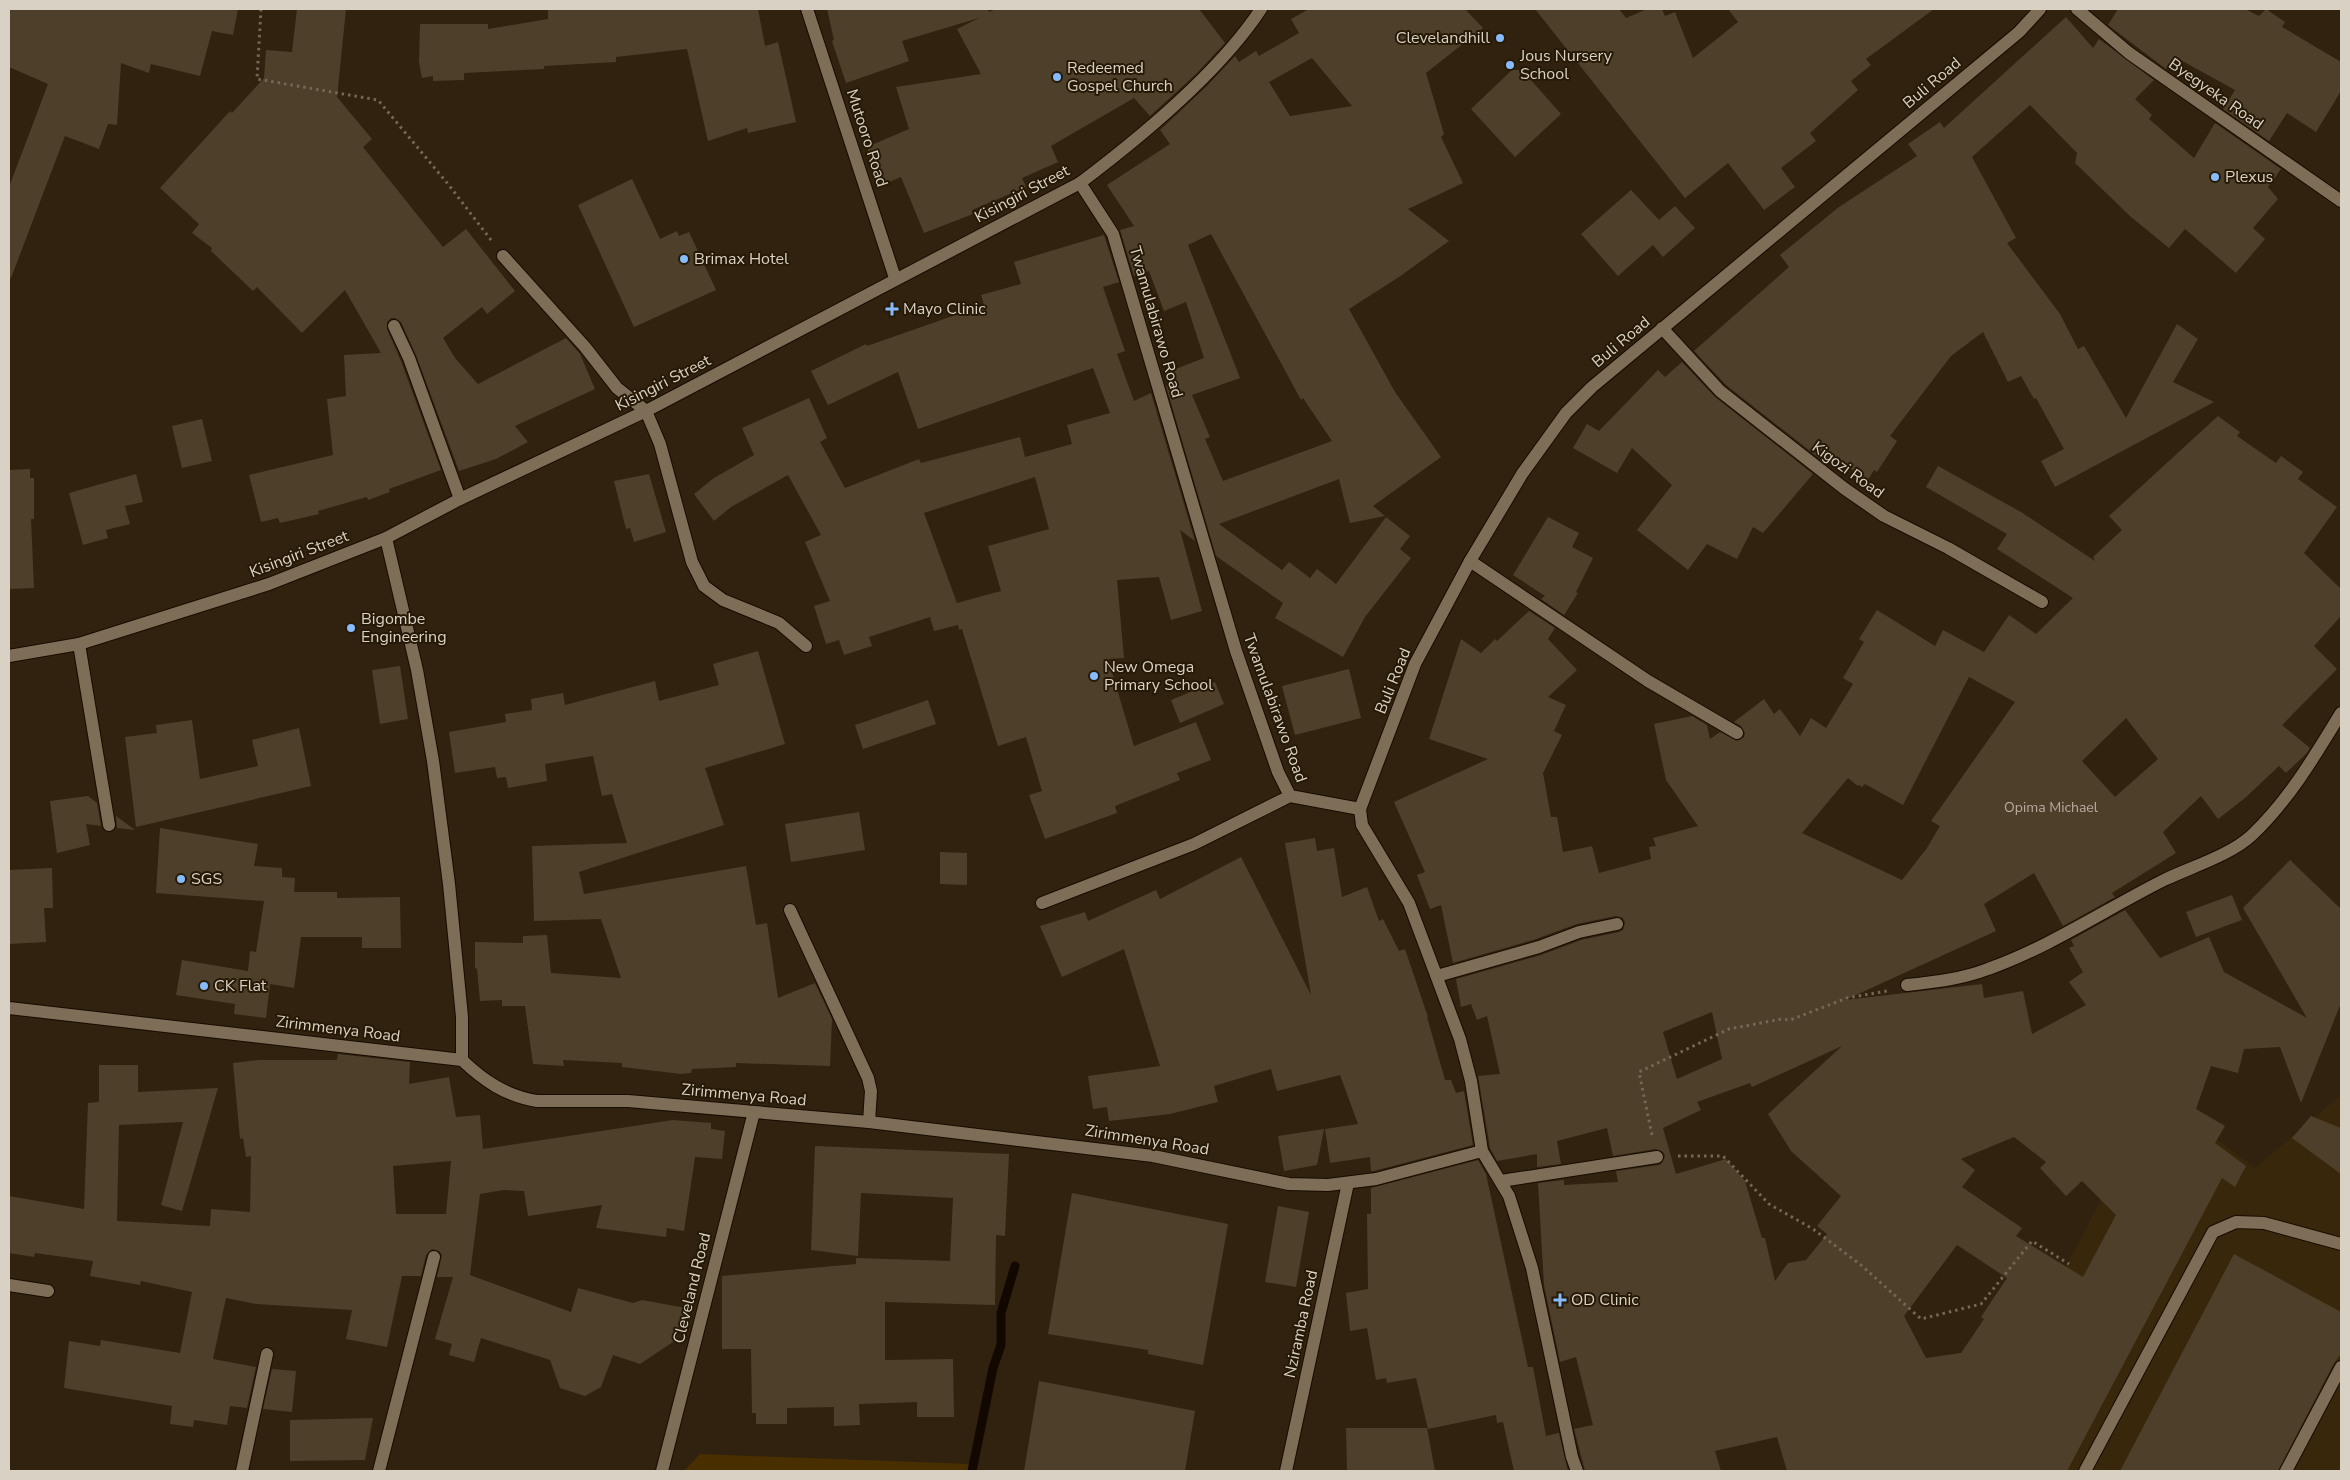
<svg xmlns="http://www.w3.org/2000/svg" width="2350" height="1480" font-family="'Nunito Sans',sans-serif">
<style>
.built{fill:#39270c}
.green{fill:#492e00}
.lines{fill:none;stroke-linecap:round;stroke-linejoin:round}
.stream{stroke:#130800;stroke-width:9}
.building{fill:#4e3f2b;fill-rule:evenodd}
.lane-casing{stroke:#180b00;stroke-width:14}
.street-casing{stroke:#180b00;stroke-width:14}
.path{stroke:#736756;stroke-width:3;stroke-dasharray:2.5 4;stroke-linecap:butt}
.lane{stroke:#7e6e58;stroke-width:12}
.street{stroke:#7e6e58;stroke-width:12}
.poi-dot{fill:#87bbfb;stroke:#261905;stroke-width:2}
.labels{text-anchor:middle;dominant-baseline:central;stroke-width:4;stroke-linejoin:round;paint-order:stroke}
.number-label{font-size:14px;fill:#b7ac9e}
.poi-label{font-size:16px;fill:#dad1c5;stroke:#261905;text-anchor:start}
.street-label{font-size:16px;fill:#dad1c5;stroke:#261905}
</style>
<rect width="100%" height="100%" fill="#30220e"/>
<polygon class="built" points="2157,1094 2255,1168 2341,1095 2341,1471 1958,1471"/>
<polygon class="green" points="700,1454 969,1464 968,1471 684,1471"/>
<g class="lines">
<polyline class="stream" points="972,1471 993,1368 1001,1345 1001,1313 1015,1266"/>
</g>
<g class="building">
<polygon points="9,9 238,9 233,35 212,31 200,76 151,64 149,73 121,63 117,125 108,124 99,149 65,136 11,278 9,278 9,187 48,84 9,67"/>
<polygon points="297,9 346,9 337,97 372,139 363,147 443,247 466,229 515,291 487,314 482,307 443,338 455,358 478,384 566,338 580,354 595,389 515,426 528,442 496,459 459,471 416,355 401,322 395,318 391,318 387,322 387,329 401,361 441,470 389,489 390,492 368,500 367,497 318,511 319,514 280,523 278,518 261,522 249,475 333,455 327,399 346,396 344,355 381,353 345,290 302,333 257,287 253,291 211,251 212,248 192,233 199,224 160,188 230,111 232,113 264,78 266,50 292,52"/>
<polygon points="548,9 758,9 765,46 778,42 796,122 748,133 747,128 708,141 687,49 616,57 616,62 544,66 544,69 464,73 464,80 433,81 433,76 422,78 419,62 420,24 488,24 488,29 548,19"/>
<polygon points="827,9 988,9 989,12 996,9 1199,9 1225,43 1196,74 1150,116 1134,98 1051,146 1058,162 1022,178 1026,187 972,210 973,214 924,233 901,177 882,185 867,147 909,129 896,87 981,74 957,29 979,18 902,41 909,61 846,83 832,41 834,40"/>
<path d="M 1309,9 L 1465,9 L 1483,28 L 1426,73 L 1444,134 L 1441,137 L 1463,183 L 1408,209 L 1449,241 L 1399,277 L 1349,309 L 1395,392 L 1441,457 L 1373,506 L 1385,516 L 1350,523 L 1339,479 L 1219,524 L 1282,570 L 1289,562 L 1310,578 L 1317,569 L 1336,584 L 1386,517 L 1410,536 L 1400,549 L 1411,558 L 1365,617 L 1343,657 L 1275,618 L 1283,603 L 1216,556 L 1166,386 L 1177,382 L 1173,370 L 1204,358 L 1186,302 L 1164,311 L 1149,271 L 1134,276 L 1120,230 L 1134,226 L 1107,185 L 1170,144 L 1160,130 L 1207,86 L 1235,56 L 1239,62 L 1256,51 L 1259,56 L 1299,33 L 1291,19 ZM 1312,58 L 1352,106 L 1290,116 L 1269,82 ZM 1211,234 L 1301,400 L 1303,398 L 1332,441 L 1223,481 L 1205,439 L 1210,437 L 1192,395 L 1240,378 L 1188,245 Z"/>
<polygon points="1535,9 1619,9 1626,18 1647,9 1662,9 1665,16 1675,12 1693,58 1738,22 1728,9 1934,9 1866,59 1871,65 1851,81 1858,90 1810,133 1816,141 1781,168 1795,187 1764,210 1728,163 1685,198"/>
<polygon points="2118,9 2245,9 2259,16 2266,9 2285,22 2282,27 2341,62 2341,91 2316,132 2287,113 2269,141 2223,109 2235,90 2177,58 2166,69 2108,25"/>
<polygon points="2066,17 2093,48 2099,39 2154,80 2135,99 2152,115 2149,119 2194,158 2215,123 2281,169 2268,187 2278,199 2253,228 2265,239 2236,273 2185,229 2169,248 2131,217 2075,163 2077,153 2030,105 1972,157 2016,238 2007,243 2060,314 2078,349 2084,346 2126,418 2177,324 2198,339 2173,382 2214,402 2055,487 2041,461 2064,449 2036,398 2034,399 2021,376 2008,382 1983,332 1951,356 1890,436 1897,441 1877,472 1874,470 1868,480 1830,455 1824,462 1726,385 1694,351 1789,267 1780,255 1839,207 1917,156 1908,144 1940,122 1944,128"/>
<polygon points="1512,70 1522,70 1561,114 1515,157 1471,109"/>
<polygon points="632,179 660,239 677,231 679,236 689,232 716,290 634,327 578,205"/>
<polygon points="1631,190 1659,220 1675,206 1695,228 1663,257 1653,245 1618,276 1581,234"/>
<path d="M 1104,235 L 1119,282 L 1103,287 L 1125,351 L 1117,354 L 1134,401 L 1151,393 L 1195,541 L 1180,530 L 1202,611 L 1171,620 L 1159,577 L 1117,580 L 1124,658 L 1108,659 L 1134,746 L 1196,722 L 1211,760 L 1177,773 L 1180,780 L 1115,806 L 1117,813 L 1045,839 L 1029,795 L 1042,791 L 1026,737 L 998,746 L 962,629 L 959,630 L 958,625 L 934,631 L 930,617 L 869,637 L 872,646 L 844,655 L 839,640 L 826,644 L 814,606 L 830,601 L 805,542 L 821,535 L 788,475 L 731,507 L 714,521 L 694,494 L 714,478 L 754,455 L 742,428 L 809,398 L 827,438 L 820,442 L 845,488 L 919,459 L 921,463 L 1020,437 L 1025,457 L 1072,444 L 1067,425 L 1110,413 L 1093,368 L 918,429 L 898,372 L 828,405 L 811,371 L 866,344 L 867,346 L 984,305 L 981,295 L 1021,284 L 1014,262 ZM 1035,477 L 1049,529 L 988,546 L 1001,591 L 957,603 L 924,513 Z"/>
<polygon points="1682,362 1715,397 1813,474 1763,533 1753,527 1737,559 1707,544 1688,570 1637,530 1672,485 1632,448 1617,473 1573,448 1587,424 1599,431 1658,370 1665,377"/>
<path d="M 2218,416 L 2240,432 L 2237,436 L 2276,463 L 2281,456 L 2303,472 L 2298,479 L 2337,507 L 2304,553 L 2341,589 L 2341,616 L 2314,646 L 2337,669 L 2282,725 L 2310,748 L 2307,753 L 2286,773 L 2279,766 L 2245,798 L 2218,819 L 2201,796 L 2163,832 L 2176,853 L 2112,893 L 2115,897 L 2074,920 L 2063,926 L 2034,873 L 1984,904 L 1996,931 L 1845,1000 L 1982,984 L 1984,998 L 2023,991 L 2032,1034 L 2086,1005 L 2069,982 L 2083,972 L 2069,948 L 2074,946 L 2071,940 L 2125,910 L 2160,958 L 2209,937 L 2224,972 L 2307,1018 L 2243,908 L 2290,860 L 2341,909 L 2341,1003 L 2301,1103 L 2280,1047 L 2244,1049 L 2238,1073 L 2211,1066 L 2196,1109 L 2225,1126 L 2215,1143 L 2246,1166 L 2235,1187 L 2222,1178 L 2067,1471 L 1787,1471 L 1777,1437 L 1715,1451 L 1721,1471 L 1585,1471 L 1574,1429 L 1593,1425 L 1576,1357 L 1560,1362 L 1544,1285 L 1538,1183 L 1564,1180 L 1564,1185 L 1618,1182 L 1616,1171 L 1659,1165 L 1662,1163 L 1665,1156 L 1663,1152 L 1656,1149 L 1613,1156 L 1607,1128 L 1557,1141 L 1561,1164 L 1537,1167 L 1537,1154 L 1497,1161 L 1490,1148 L 1478,1076 L 1500,1074 L 1487,1016 L 1477,1020 L 1471,1004 L 1461,1007 L 1456,979 L 1541,955 L 1581,940 L 1619,932 L 1623,930 L 1625,923 L 1623,918 L 1616,916 L 1577,924 L 1536,939 L 1453,963 L 1441,905 L 1430,909 L 1417,875 L 1425,872 L 1394,802 L 1488,759 L 1429,739 L 1461,639 L 1481,653 L 1495,639 L 1497,641 L 1529,611 L 1555,628 L 1548,639 L 1577,670 L 1548,697 L 1566,705 L 1554,731 L 1562,735 L 1543,773 L 1551,817 L 1557,817 L 1563,852 L 1592,846 L 1599,873 L 1651,859 L 1649,847 L 1656,846 L 1653,838 L 1698,826 L 1666,780 L 1654,724 L 1692,716 L 1707,725 L 1710,739 L 1720,732 L 1737,741 L 1744,737 L 1745,733 L 1741,726 L 1734,722 L 1764,699 L 1774,714 L 1780,709 L 1800,736 L 1811,718 L 1826,728 L 1853,684 L 1843,678 L 1864,642 L 1859,639 L 1877,610 L 1935,646 L 1943,630 L 1984,652 L 2009,615 L 2036,634 L 2073,598 L 1997,549 L 2007,534 L 1926,487 L 1938,466 L 2021,512 L 2095,561 L 2093,557 L 2122,530 L 2109,516 ZM 1969,677 L 2015,702 L 1931,821 L 1940,826 L 1927,848 L 1902,880 L 1802,833 L 1848,778 L 1858,786 L 1859,785 L 1862,787 L 1865,784 L 1903,805 ZM 2126,718 L 2158,759 L 2115,797 L 2082,761 ZM 1712,1012 L 1722,1059 L 1677,1079 L 1663,1032 ZM 1842,1046 L 1768,1114 L 1791,1151 L 1841,1196 L 1817,1226 L 1827,1234 L 1806,1260 L 1788,1263 L 1775,1281 L 1765,1238 L 1762,1238 L 1745,1181 L 1726,1159 L 1676,1174 L 1663,1128 L 1701,1110 L 1697,1102 L 1750,1083 L 1752,1087 ZM 2014,1137 L 2046,1162 L 2040,1168 L 2066,1196 L 2082,1181 L 2116,1215 L 2083,1277 L 2016,1236 L 2022,1228 L 1962,1187 L 1975,1170 L 1961,1159 ZM 1957,1245 L 2007,1278 L 1981,1317 L 1984,1319 L 1961,1353 L 1926,1358 L 1904,1316 Z"/>
<polygon points="202,419 212,461 182,468 172,426"/>
<polygon points="30,469 30,478 34,478 34,519 31,519 34,588 9,589 9,470"/>
<polygon points="136,474 143,502 125,506 130,524 106,530 108,538 83,545 69,493"/>
<polygon points="649,474 666,532 634,542 630,528 626,529 614,481"/>
<polygon points="1548,517 1579,533 1572,547 1593,558 1576,592 1578,593 1564,615 1541,599 1545,596 1513,575"/>
<polygon points="758,651 785,744 705,768 724,825 579,872 584,894 746,866 756,925 767,923 778,998 815,983 832,1019 830,1066 736,1063 736,1067 692,1069 691,1073 681,1074 622,1067 622,1063 563,1060 564,1066 533,1064 525,1006 502,1006 502,1000 480,1001 477,969 475,968 475,942 523,943 523,936 547,935 551,973 621,978 601,919 534,921 532,846 627,843 612,794 602,796 593,756 545,764 547,781 508,788 506,777 497,778 495,767 455,773 449,732 506,722 505,714 532,710 531,699 563,693 565,705 655,681 659,701 719,685 713,664"/>
<polygon points="400,666 408,719 380,724 372,670"/>
<polygon points="1349,669 1361,718 1295,735 1282,686"/>
<polygon points="1215,682 1224,704 1180,723 1171,700"/>
<polygon points="928,700 936,724 863,749 855,725"/>
<polygon points="192,720 200,779 258,766 252,740 299,728 311,786 136,827 125,737 157,733 156,725"/>
<polygon points="88,796 97,803 101,826 86,824 90,845 57,853 50,801"/>
<polygon points="859,812 865,850 791,862 785,824"/>
<polygon points="116,816 135,830 117,828"/>
<polygon points="160,828 258,844 254,866 282,868 282,877 295,878 294,892 337,892 337,898 400,897 401,948 362,948 362,937 301,937 294,988 270,984 266,1018 234,1014 235,1004 176,995 182,960 248,971 250,951 256,952 264,901 156,893"/>
<polygon points="1315,838 1317,851 1334,848 1342,897 1367,887 1379,921 1383,919 1399,951 1405,949 1428,1017 1427,1017 1445,1080 1451,1080 1456,1093 1464,1091 1473,1145 1374,1171 1371,1171 1370,1157 1330,1163 1325,1129 1358,1124 1340,1075 1277,1091 1271,1069 1214,1086 1218,1102 1170,1114 1109,1121 1107,1107 1093,1109 1088,1076 1160,1066 1124,949 1062,977 1040,926 1085,912 1088,921 1156,890 1160,899 1241,857 1311,995 1285,843"/>
<polygon points="940,852 967,853 967,885 940,884"/>
<polygon points="52,868 53,908 44,908 46,942 9,944 9,870"/>
<polygon points="2232,895 2242,920 2196,937 2186,912"/>
<path d="M 338,1054 L 410,1062 L 409,1084 L 449,1077 L 456,1117 L 480,1115 L 483,1149 L 673,1120 L 711,1123 L 711,1129 L 725,1131 L 722,1159 L 695,1157 L 684,1231 L 667,1228 L 666,1237 L 596,1228 L 602,1205 L 528,1216 L 524,1191 L 503,1190 L 480,1194 L 470,1275 L 571,1312 L 578,1288 L 633,1303 L 642,1300 L 686,1308 L 676,1340 L 640,1364 L 613,1355 L 601,1387 L 585,1396 L 560,1388 L 550,1360 L 481,1338 L 474,1362 L 449,1355 L 452,1344 L 435,1339 L 453,1277 L 437,1277 L 442,1255 L 439,1251 L 432,1249 L 426,1255 L 421,1276 L 402,1276 L 387,1347 L 346,1339 L 352,1310 L 256,1304 L 226,1298 L 213,1359 L 256,1367 L 247,1408 L 230,1406 L 227,1425 L 194,1420 L 193,1427 L 170,1424 L 172,1406 L 64,1388 L 69,1341 L 100,1346 L 101,1340 L 180,1353 L 192,1292 L 141,1281 L 140,1285 L 90,1276 L 93,1261 L 35,1253 L 34,1257 L 9,1253 L 9,1196 L 84,1209 L 88,1103 L 99,1102 L 99,1065 L 138,1065 L 138,1092 L 218,1088 L 182,1211 L 161,1205 L 183,1122 L 119,1125 L 117,1221 L 210,1226 L 211,1209 L 250,1212 L 251,1156 L 246,1157 L 243,1138 L 240,1139 L 233,1063 L 259,1060 L 337,1060 ZM 451,1161 L 446,1214 L 396,1214 L 393,1166 Z"/>
<polygon points="2311,1116 2341,1128 2341,1174 2292,1138"/>
<polygon points="1324,1129 1317,1165 1284,1171 1278,1136"/>
<polygon points="815,1146 1009,1154 1005,1236 996,1235 995,1305 885,1302 885,1360 953,1359 954,1417 917,1417 917,1402 859,1404 860,1425 834,1426 834,1407 787,1408 787,1424 756,1424 756,1413 752,1413 751,1349 722,1349 722,1276 856,1264 856,1258 950,1261 953,1198 861,1193 858,1256 811,1250"/>
<polygon points="1478,1160 1486,1174 1528,1367 1533,1367 1546,1436 1559,1433 1568,1471 1514,1471 1503,1422 1497,1423 1496,1415 1428,1429 1416,1378 1387,1383 1386,1378 1376,1380 1367,1328 1350,1331 1346,1293 1368,1289 1367,1214 1371,1214 1371,1188"/>
<polygon points="1072,1193 1228,1224 1203,1365 1148,1354 1148,1350 1048,1334"/>
<polygon points="1278,1206 1309,1212 1296,1287 1265,1282"/>
<polygon points="2234,1254 2341,1312 2341,1354 2334,1363 2278,1471 2120,1471"/>
<polygon points="272,1369 296,1371 292,1412 263,1409"/>
<polygon points="1039,1381 1195,1411 1185,1471 1024,1471"/>
<polygon points="373,1418 365,1460 290,1461 290,1420"/>
<polygon points="1346,1428 1427,1428 1435,1471 1347,1471"/>
</g>
<g class="lines">
<g class="lane-casing">
<g id="lane">
<polyline points="503,256 585,347 617,388 646,411"/>
<polyline points="2085,1471 2213,1232 2236,1222 2264,1223 2341,1244"/>
<polyline points="2286,1471 2341,1367"/>
</g>
</g>
<g class="street-casing">
<g id="street">
<polyline points="807,9 895,278"/>
<polyline points="2077,9 2129,53 2341,201"/>
<polyline points="1080,183 1113,234 1236,651 1278,772 1290,796 1360,809 1362,825 1409,903 1460,1039 1471,1081 1482,1151 1509,1196 1532,1268 1572,1457 1577,1471"/>
<polyline points="394,326 409,358 460,499"/>
<polyline points="1662,328 1720,391 1845,489 1884,516 1948,548 2042,602"/>
<polyline points="646,411 660,444 692,562 704,586 723,600 779,623 806,646"/>
<polyline points="386,538 417,670 433,761 449,884 462,1017 462,1060"/>
<polyline points="1470,561 1648,681 1737,733"/>
<polyline points="79,644 109,825"/>
<path d="M 9,656 L 79,644 L 269,584 L 386,538 L 460,499 L 646,411 L 1080,183 C 1141,137 1219,73 1261,9"/>
<polyline points="1360,809 1415,664 1470,561 1522,474 1566,413 1592,387 2019,32 2040,9"/>
<polyline points="1042,903 1194,844 1290,796"/>
<polyline points="790,910 868,1078 871,1091 869,1122"/>
<polyline points="1437,976 1539,947 1579,932 1617,924"/>
<path d="M 1907,985 C 1935,982 1962,979 1988,969 C 2050,947 2106,909 2164,880 C 2191,867 2231,855 2252,835 C 2288,801 2315,756 2341,713"/>
<path d="M 9,1008 L 462,1060 C 484,1081 506,1096 537,1101 L 628,1101 L 869,1122 L 1153,1156 L 1289,1184 L 1328,1185 L 1376,1179 L 1482,1151"/>
<polyline points="1501,1181 1657,1157"/>
<polyline points="9,1285 48,1291"/>
<polyline points="242,1471 267,1354"/>
<polyline points="379,1471 434,1257"/>
<polyline points="662,1471 754,1112"/>
<polyline points="1286,1471 1348,1183"/>
</g>
</g>
<g class="path">
<polyline points="261,9 257,79 378,100 448,184 491,240"/>
<polyline points="1652,1135 1639,1072 1729,1029 1782,1019 1790,1020 1847,998 1887,991"/>
<polyline points="1678,1156 1723,1156 1769,1204 1813,1229 1861,1265 1921,1319 1981,1304 2032,1241 2069,1264"/>
</g>
<use href="#lane" class="lane"/>
<use href="#street" class="street"/>
</g>
<g class="poi-dot">
<circle cx="1500" cy="38" r="5"/>
<circle cx="1510" cy="65" r="5"/>
<circle cx="1057" cy="77" r="5"/>
<circle cx="2215" cy="177" r="5"/>
<circle cx="684" cy="259" r="5"/>
<path d="M889.5 301.5h5v5h5v5h-5v5h-5v-5h-5v-5h5z"/>
<circle cx="351" cy="628" r="5"/>
<circle cx="1094" cy="676" r="5"/>
<circle cx="181" cy="879" r="5"/>
<circle cx="204" cy="986" r="5"/>
<path d="M1557.5 1292.5h5v5h5v5h-5v5h-5v-5h-5v-5h5z"/>
</g>
<g class="labels">
<g class="number-label">
<text x="2051" y="807">Opima Michael</text>
</g>
<g class="poi-label">
<text x="1490" y="38" text-anchor="end">Clevelandhill</text>
<text x="1520" y="56">Jous Nursery<tspan x="1520" dy="18">School</tspan></text>
<text x="1067" y="68">Redeemed<tspan x="1067" dy="18">Gospel Church</tspan></text>
<text x="2225" y="177">Plexus</text>
<text x="694" y="259">Brimax Hotel</text>
<text x="903" y="309">Mayo Clinic</text>
<text x="361" y="619">Bigombe<tspan x="361" dy="18">Engineering</tspan></text>
<text x="1104" y="667">New Omega<tspan x="1104" dy="18">Primary School</tspan></text>
<text x="191" y="879">SGS</text>
<text x="214" y="986">CK Flat</text>
<text x="1571" y="1300">OD Clinic</text>
</g>
<g class="street-label">
<text transform="translate(1932 83) rotate(-40)">Buli Road</text>
<text transform="translate(2216 94) rotate(35)">Byegyeka Road</text>
<text transform="translate(867 138) rotate(72)">Mutooro Road</text>
<text transform="translate(1022 194) rotate(-28)">Kisingiri Street</text>
<text transform="translate(1156 322) rotate(74)">Twamulabirawo Road</text>
<text transform="translate(1621 342) rotate(-40)">Buli Road</text>
<text transform="translate(663 383) rotate(-27)">Kisingiri Street</text>
<text transform="translate(1848 470) rotate(36)">Kigozi Road</text>
<text transform="translate(299 554) rotate(-21)">Kisingiri Street</text>
<text transform="translate(1393 681) rotate(-68)">Buli Road</text>
<text transform="translate(1275 708) rotate(70)">Twamulabirawo Road</text>
<text transform="translate(338 1029) rotate(7)">Zirimmenya Road</text>
<text transform="translate(744 1095) rotate(5)">Zirimmenya Road</text>
<text transform="translate(1147 1140) rotate(9)">Zirimmenya Road</text>
<text transform="translate(692 1288) rotate(-76)">Cleveland Road</text>
<text transform="translate(1301 1324) rotate(-78)">Nziramba Road</text>
</g>
</g>
<rect width="2350" height="1480" fill="none" stroke="#dad1c5" stroke-width="20"/>
</svg>
